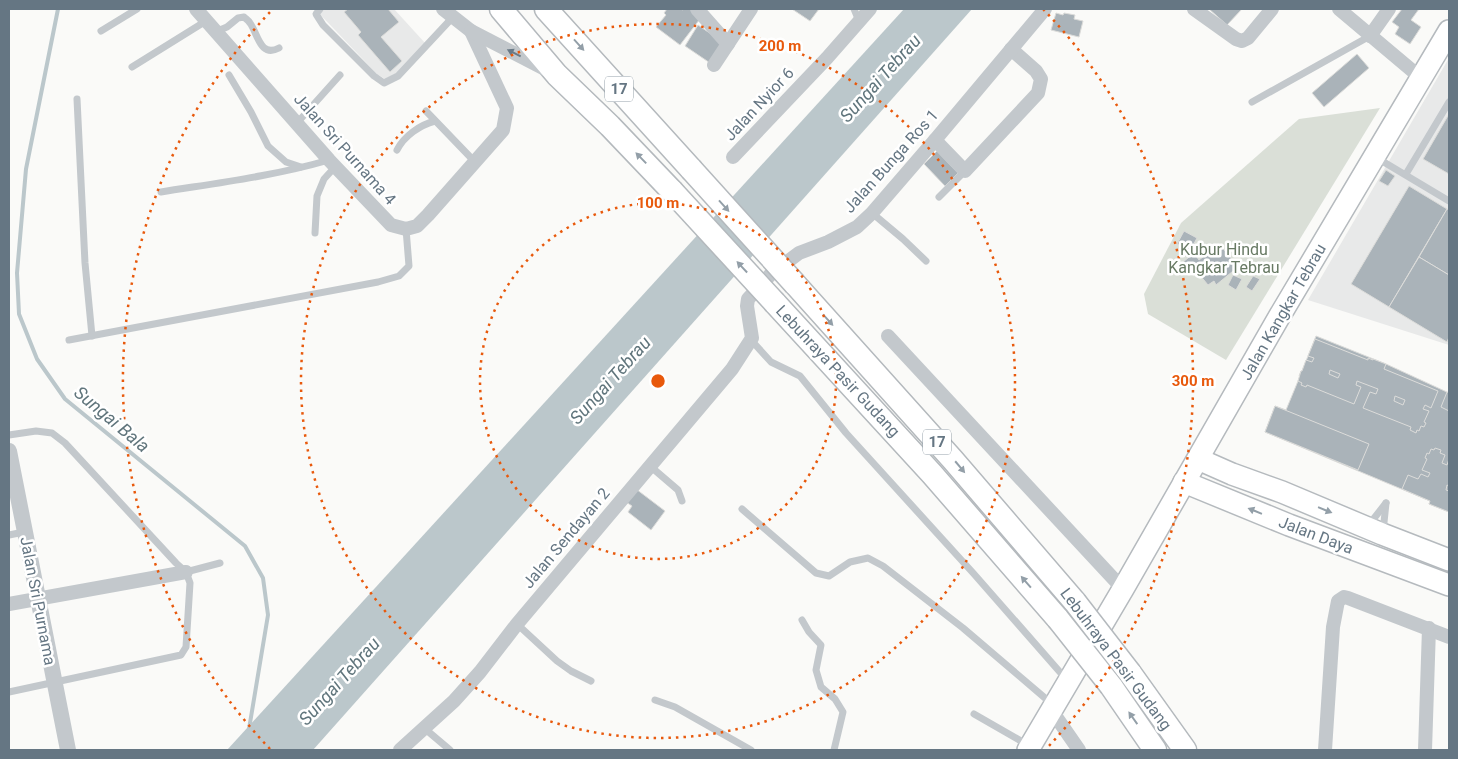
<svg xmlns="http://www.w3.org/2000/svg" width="1458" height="759" font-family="Roboto,sans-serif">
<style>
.built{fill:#e8e9e9}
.green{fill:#dadfd7}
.water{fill:#bbc7cb}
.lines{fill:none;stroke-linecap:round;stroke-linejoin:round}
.stream{stroke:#bbc7cb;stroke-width:4}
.building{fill:#aab3b9;stroke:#dcdcda;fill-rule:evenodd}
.primary-casing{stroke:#b5babe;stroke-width:24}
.trunk-casing{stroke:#b4b9bd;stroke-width:25}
.service{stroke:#c3c8cc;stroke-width:7}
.minor{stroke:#c3c8cc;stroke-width:14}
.tertiary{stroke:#c3c8cc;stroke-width:16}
.primary{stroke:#fff;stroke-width:21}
.trunk{stroke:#fff;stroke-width:22}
.trunk-bridge-casing{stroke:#b4b9bd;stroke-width:25;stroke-linecap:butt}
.trunk-bridge{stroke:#fff;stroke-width:22}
.oneway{fill:#939fa8}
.oneway2{fill:#6a7a87}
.ring{fill:none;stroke:#e8590c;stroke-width:2.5;stroke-dasharray:2.5 5}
.labels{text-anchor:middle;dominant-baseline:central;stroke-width:5;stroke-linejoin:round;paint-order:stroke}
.shield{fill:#fff;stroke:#939fa8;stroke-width:1}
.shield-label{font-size:15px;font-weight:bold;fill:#657683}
.street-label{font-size:16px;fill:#657683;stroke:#fff}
.park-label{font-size:16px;fill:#687a64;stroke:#fff}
.water-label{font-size:18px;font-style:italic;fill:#60757c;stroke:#fff}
.centre{fill:#e8590c;stroke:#fff;stroke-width:2.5}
.ring-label{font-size:15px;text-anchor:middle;font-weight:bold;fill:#e8590c;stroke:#fff;stroke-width:5;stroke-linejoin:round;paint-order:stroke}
</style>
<rect width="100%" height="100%" fill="#fafaf8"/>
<g class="built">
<polygon points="315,9 394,9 425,43 397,73 385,79 377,74"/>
<polygon points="1449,58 1449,345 1308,300"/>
</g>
<polygon class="green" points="1380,108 1226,360 1148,314 1144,294 1181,223 1299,119"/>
<polygon class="water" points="904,9 972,9 313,750 227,750"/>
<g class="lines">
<polyline class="stream" points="58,9 26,169 17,273 19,314 37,359 65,399 245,546 263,578 268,615 249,729"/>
</g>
<g class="building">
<polygon points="348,9 388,9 399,22 381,37 402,61 390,72 358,35 361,32 344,12"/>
<polygon points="667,9 681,9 683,10 684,9 694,9 703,15 680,45 656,27 666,15 664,13"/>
<polygon points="792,9 819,9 810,21"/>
<polygon points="1209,9 1242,9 1227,25"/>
<polygon points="1402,9 1419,9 1411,20 1421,27 1410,44 1395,34 1399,27 1392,22"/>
<polygon points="1056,13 1063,15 1064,13 1075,15 1074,19 1083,21 1079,37 1051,30"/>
<polygon points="698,25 727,45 713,65 685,46"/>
<polygon points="1357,54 1369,68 1324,107 1312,93"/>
<polygon points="1449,114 1449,174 1423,159"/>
<polygon points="937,151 958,173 945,186 924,164"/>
<polygon points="1386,170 1395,176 1388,186 1379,181"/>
<polygon points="1409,186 1447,209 1389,307 1351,284"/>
<polygon points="1447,209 1449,210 1449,275 1419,257"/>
<polygon points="1184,231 1197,238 1190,251 1177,244"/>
<polygon points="1222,247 1238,267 1216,285 1214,281 1208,285 1194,268 1190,271 1183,262 1194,253 1199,260 1212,250 1215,253"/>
<polygon points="1419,257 1449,275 1449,337 1447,342 1389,307"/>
<polygon points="1233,275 1242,279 1236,290 1228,285"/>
<polygon points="1253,276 1260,279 1252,291 1246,287"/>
<polygon points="1316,336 1386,364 1449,393 1449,512 1429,504 1430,501 1265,432 1275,406 1286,410 1298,381 1300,376 1299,376 1301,371 1302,371"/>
<path d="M 1315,339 L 1368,360 L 1368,358 L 1373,360 L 1373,359 L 1386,364 L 1384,369 L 1438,391 L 1431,408 L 1425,405 L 1423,409 L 1429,411 L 1424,422 L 1426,423 L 1424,427 L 1421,426 L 1419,431 L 1417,430 L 1416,433 L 1410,430 L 1411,427 L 1363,408 L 1370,392 L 1376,394 L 1378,389 L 1357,381 L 1356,385 L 1361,387 L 1354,404 L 1307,385 L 1306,387 L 1301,385 L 1302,383 L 1298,381 L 1301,371 L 1302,371 L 1306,360 L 1312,362 L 1314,358 L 1308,356 ZM 1330,370 L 1340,374 L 1338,378 L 1329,374 ZM 1395,396 L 1405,400 L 1403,405 L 1394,401 Z"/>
<polygon points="1447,392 1449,393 1449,411 1441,407"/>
<polygon points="1275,406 1369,444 1358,470 1265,432"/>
<polygon points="1435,448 1441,450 1440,453 1445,455 1442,463 1447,465 1449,459 1449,486 1447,485 1446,490 1449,491 1449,512 1429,504 1430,501 1402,489 1408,475 1418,479 1421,474 1428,477 1430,473 1422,470 1427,459 1425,458 1427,453 1429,454 1431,449 1434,450"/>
<polygon points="636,489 665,511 651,530 628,512 632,506 626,502"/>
</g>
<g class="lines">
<g class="primary-casing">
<g id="primary">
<polyline points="1198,459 1232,474 1282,492 1382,534 1449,560"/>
<polyline points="1184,482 1289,525 1449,585"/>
<polyline points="1028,750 1123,589 1279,317 1449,31"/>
</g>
</g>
<g class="trunk-casing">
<g id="trunk">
<polyline points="501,9 557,75 610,126 672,191"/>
<polyline points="546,9 691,169"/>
<polyline points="795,284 953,460 1075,602"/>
<polyline points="775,303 932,474 1058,619"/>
<polyline points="1130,673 1185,750"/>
<polyline points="1111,686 1155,750"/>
</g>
</g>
<g class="service">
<polyline points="320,9 316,14 323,25 374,76 384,83 398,76 453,17"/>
<polyline points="854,9 859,21"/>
<polyline points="101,31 137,9"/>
<path d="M 215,32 L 227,27 L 238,18 L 244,17 C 246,19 248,20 250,23 C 258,34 260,58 279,48"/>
<polyline points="132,67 206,21"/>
<polyline points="229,75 251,112 268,146 286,162 301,167"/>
<polyline points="77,99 85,263 92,336"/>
<polyline points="1252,102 1370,36"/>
<polyline points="426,111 475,162"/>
<polyline points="297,123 340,75"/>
<path d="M 397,150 C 404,136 420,125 435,121"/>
<polyline points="1377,158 1449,201"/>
<polyline points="1406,174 1449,102"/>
<path d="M 161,192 C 217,183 274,176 329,160"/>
<polyline points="939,197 965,171"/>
<polyline points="872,213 903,239 926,261"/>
<polyline points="315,233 317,196 324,179 335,167"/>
<polyline points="69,340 378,282 399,276 409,266 406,229"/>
<polyline points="751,340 771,362 800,376 846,433 974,574 1066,679"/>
<polyline points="9,435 36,431 52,433 65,443 176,563 186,572 190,583 186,647 181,655 9,692"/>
<polyline points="650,466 678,490 682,501"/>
<polyline points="742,509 816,573 829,576 850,562 868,558 883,566 963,628 1052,704"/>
<polyline points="1368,526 1386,503"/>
<polyline points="1383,532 1386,503"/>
<polyline points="9,535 24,532"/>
<polyline points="186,572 220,563"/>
<polyline points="802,620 809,632 821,645 816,670 821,687 835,699 843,712 834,750"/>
<polyline points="517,624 557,661 571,671 591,681"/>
<polyline points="655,700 675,707 751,750"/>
<polyline points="974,714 1028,745"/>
<polyline points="424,728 450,750"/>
</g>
<g class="minor">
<polyline points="196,9 329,160 391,225 406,229 417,226 428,215 503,130 507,108 471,31 443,9"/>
<polyline points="697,9 728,44"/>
<polyline points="1194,9 1236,39 1242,41 1248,38 1272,9"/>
<polyline points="1339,9 1421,78"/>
<polyline points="471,31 545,69"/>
<polyline points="1370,36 1389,9"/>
<polyline points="714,65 751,9"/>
<polyline points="935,140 965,171 1038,93 1041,79 1036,71 1011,49"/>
<polyline points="733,157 827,58 870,9"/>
<polyline points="888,336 1123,589"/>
<polyline points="9,604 186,572"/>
<polyline points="1052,711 1079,750"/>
<polyline points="400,750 454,701 480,672 517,624 732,369 752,338 747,306 748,299 770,275 799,253 828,242 857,227 872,213 935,140 1045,9"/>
<polyline points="1325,750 1333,627 1338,601 1344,597 1348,598 1449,637"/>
<polyline points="1425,750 1429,628"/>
</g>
<polyline class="tertiary" points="9,451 68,750"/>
<use href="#primary" class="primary"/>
<use href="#trunk" class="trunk"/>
<g class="trunk-bridge-casing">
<g id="trunk-bridge">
<polyline points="691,169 795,284"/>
<polyline points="672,191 775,303"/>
<polyline points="1075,602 1130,673"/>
<polyline points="1058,619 1111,686"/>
</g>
</g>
<use href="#trunk-bridge" class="trunk-bridge"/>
</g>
<defs><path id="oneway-solid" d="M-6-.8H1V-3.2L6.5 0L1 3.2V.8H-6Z" transform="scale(1.25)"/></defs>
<g class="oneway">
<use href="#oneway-solid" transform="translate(579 45) rotate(48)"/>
<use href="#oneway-solid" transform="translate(641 158) rotate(-134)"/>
<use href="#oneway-solid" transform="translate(724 206) rotate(48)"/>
<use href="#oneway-solid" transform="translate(742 267) rotate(-133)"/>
<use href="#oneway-solid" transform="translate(828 320) rotate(48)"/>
<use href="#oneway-solid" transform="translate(960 467) rotate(50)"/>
<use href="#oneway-solid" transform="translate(1325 510) rotate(22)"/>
<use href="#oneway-solid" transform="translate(1255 511) rotate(-158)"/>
<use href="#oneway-solid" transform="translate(1026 582) rotate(-131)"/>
<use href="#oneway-solid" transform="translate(1133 718) rotate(-125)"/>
</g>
<use class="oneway2" href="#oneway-solid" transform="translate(514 53) rotate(-153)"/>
<g class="ring">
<circle cx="658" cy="381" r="178"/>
<circle cx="658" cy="381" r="357"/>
<path d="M270 749A535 535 0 0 1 273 9M1043 9A535 535 0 0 1 1046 749"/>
</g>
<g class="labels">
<g class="shield">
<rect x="605" y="76.5" width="28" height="25" rx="4"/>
<rect x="923" y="429.5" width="28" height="25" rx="4"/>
</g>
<g class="shield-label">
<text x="619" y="89">17</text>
<text x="937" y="442">17</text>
</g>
<g class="street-label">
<text transform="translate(759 104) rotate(-47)">Jalan Nyior 6</text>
<text transform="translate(345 149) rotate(48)">Jalan Sri Purnama 4</text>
<text transform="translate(891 161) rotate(-48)">Jalan Bunga Ros 1</text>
<text transform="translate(1283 312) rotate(-60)">Jalan Kangkar Tebrau</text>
<text transform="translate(838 371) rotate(47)">Lebuhraya Pasir Gudang</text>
<text transform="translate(1316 535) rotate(21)">Jalan Daya</text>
<text transform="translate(566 538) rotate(-50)">Jalan Sendayan 2</text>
<text transform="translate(38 601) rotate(79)">Jalan Sri Purnama</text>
<text transform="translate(1116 659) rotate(53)">Lebuhraya Pasir Gudang</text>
</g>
<g class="park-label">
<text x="1224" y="249">Kubur Hindu<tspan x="1224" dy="18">Kangkar Tebrau</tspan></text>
</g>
<g class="water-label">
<text transform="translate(880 78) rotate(-48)">Sungai Tebrau</text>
<text transform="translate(610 380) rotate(-48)">Sungai Tebrau</text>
<text transform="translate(112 419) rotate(40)">Sungai Bala</text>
<text transform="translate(339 681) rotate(-48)">Sungai Tebrau</text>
</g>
</g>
<circle cx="658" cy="381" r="8" class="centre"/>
<g class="ring-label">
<text x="780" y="51">200 m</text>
<text x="658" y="208">100 m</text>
<text x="1193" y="386">300 m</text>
</g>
<rect width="1458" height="759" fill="none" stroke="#657683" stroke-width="20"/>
</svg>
